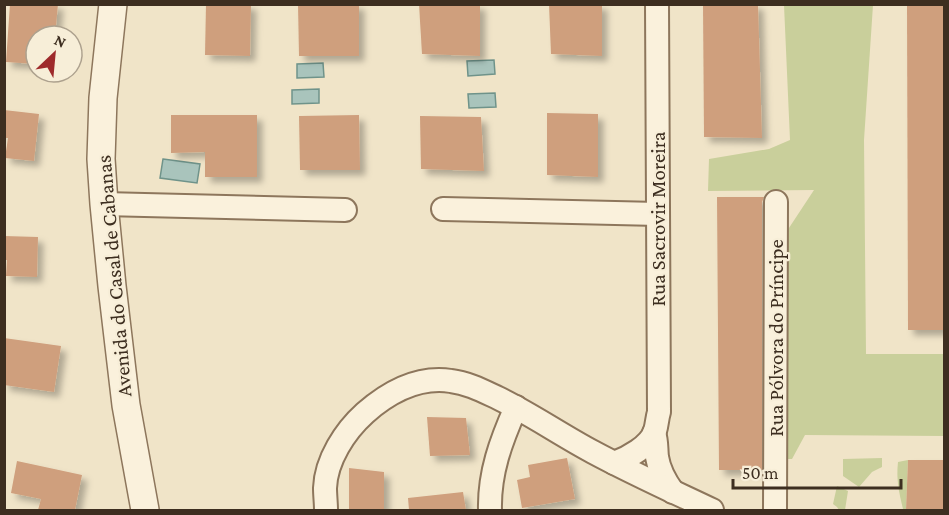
<svg xmlns="http://www.w3.org/2000/svg" width="949" height="515" font-family="'Crimson Pro',serif">
<style>
.green{fill:#c9cf9b}
.water{fill:#a9c4bc;stroke:#6f938a;stroke-width:1.5}
.building{fill:#cf9f7d;filter:url(#shadow)}
.lines{fill:none;stroke-linecap:round;stroke-linejoin:round}
.minor-casing{stroke:#8d765c;stroke-width:26}
.tertiary-casing{stroke:#8d765c;stroke-width:30}
.minor{stroke:#faf1dc;stroke-width:22}
.tertiary{stroke:#faf1dc;stroke-width:27}
.labels{text-anchor:middle;dominant-baseline:central;stroke-width:4.5;stroke-linejoin:round;paint-order:stroke}
.street-label{font-size:21px;fill:#3d2e20;stroke:#f7eed8}
</style>
<defs>
<filter id="shadow"><feDropShadow dx="5.5" dy="5.5" stdDeviation="3" flood-color="#0004"/></filter>
</defs>
<rect width="100%" height="100%" fill="#f0e4c8"/>
<g class="green">
<polygon points="784,5 873,5 864,140 866,354 944,354 944,436 805,435 792,459 785,459 785,234 814,190 708,191 709,159 769,149 790,140"/>
<polygon points="882,458 882,467 872,472 859,487 843,476 843,459"/>
<path d="M 908,460 L 906,510 L 903,509 C 899,493 896,479 898,462 Z"/>
<polygon points="837,486 848,491 845,510 839,510 837,507 833,504"/>
</g>
<g class="water">
<polygon points="494,60 495,74 468,76 467,61"/>
<polygon points="323,63 324,77 297,78 297,64"/>
<polygon points="319,89 319,103 292,104 292,90"/>
<polygon points="495,93 496,107 469,108 468,94"/>
<polygon points="163,159 200,164 197,183 160,178"/>
</g>
<g class="building">
<polygon points="10,4 58,4 55,36 36,36 36,64 6,62"/>
<polygon points="206,4 251,4 250,56 205,55"/>
<polygon points="298,4 359,4 359,56 299,56"/>
<polygon points="419,4 480,4 480,56 422,54"/>
<polygon points="549,4 602,4 602,56 551,54"/>
<polygon points="703,4 758,4 762,138 704,137"/>
<polygon points="907,4 945,4 945,330 908,330"/>
<polygon points="4,110 39,114 34,161 5,158 8,138 4,138"/>
<polygon points="547,113 598,114 598,177 547,175"/>
<polygon points="171,115 257,115 257,177 205,177 205,152 171,153"/>
<polygon points="359,115 360,170 300,170 299,116"/>
<polygon points="420,116 481,117 484,171 421,169"/>
<polygon points="717,197 764,197 762,202 762,470 719,470"/>
<polygon points="4,236 38,237 37,277 6,276 7,260 4,260"/>
<polygon points="4,338 61,346 54,392 4,385"/>
<polygon points="427,417 466,418 470,455 430,456"/>
<polygon points="567,458 575,499 522,508 517,480 530,477 528,465"/>
<polygon points="908,460 945,460 945,510 906,510"/>
<polygon points="17,461 82,475 75,510 38,510 41,499 11,493"/>
<polygon points="349,468 384,472 384,510 349,510"/>
<polygon points="463,492 466,510 409,510 408,498"/>
</g>
<g class="lines">
<g class="minor-casing">
<g id="minor">
<polyline points="104,204 345,210"/>
<polyline points="443,209 658,214"/>
<path d="M 654,433 C 657,441 656,449 657,457 C 659,470 665,481 673,492"/>
<path d="M 614,463 C 628,458 650,446 655,431 C 657,425 657,418 659,412 L 657,4"/>
<path d="M 326,510 C 326,503 325,495 325,488 C 326,460 345,431 365,413 C 389,392 418,376 451,381 C 468,383 483,391 498,398 C 531,414 561,435 593,452 C 632,473 672,491 712,510"/>
<path d="M 490,510 C 489,473 501,441 516,407"/>
<polyline points="775,510 776,202"/>
</g>
</g>
<g class="tertiary-casing">
<polyline id="tertiary" points="113,4 103,98 101,159 104,204 112,286 126,405 145,510"/>
</g>
<use href="#minor" class="minor"/>
<use href="#tertiary" class="tertiary"/>
</g>
<g class="labels">
<g class="street-label">
<text transform="translate(658 219) rotate(-90)">Rua Sacrovir Moreira</text>
<text transform="translate(114 276) rotate(-95)">Avenida do Casal de Cabanas</text>
<text transform="translate(776 338) rotate(-90)">Rua Pólvora do Príncipe</text>
</g>
</g>
<rect width="949" height="515" fill="none" stroke="#3d2e20" stroke-width="12"/>
<g transform="translate(54 54) rotate(26)"><circle r="28" fill="#f7eed8" stroke="#ada18e" stroke-width="1.5"/>
<path d="M0-4.5L10 22L0 15L-10 22Z" fill="#9e2a2b"/>
<text y="-9" font-size="16" font-weight="bold" text-anchor="middle" fill="#3d2e20">N</text>
</g>
<path d="M733 479v9h168v-9" fill="none" stroke="#3d2e20" stroke-width="3"/>
<text x="742" y="479" font-size="18" fill="#3d2e20" stroke="#f7eed8" stroke-width="4.5" paint-order="stroke">50 m</text>
</svg>
